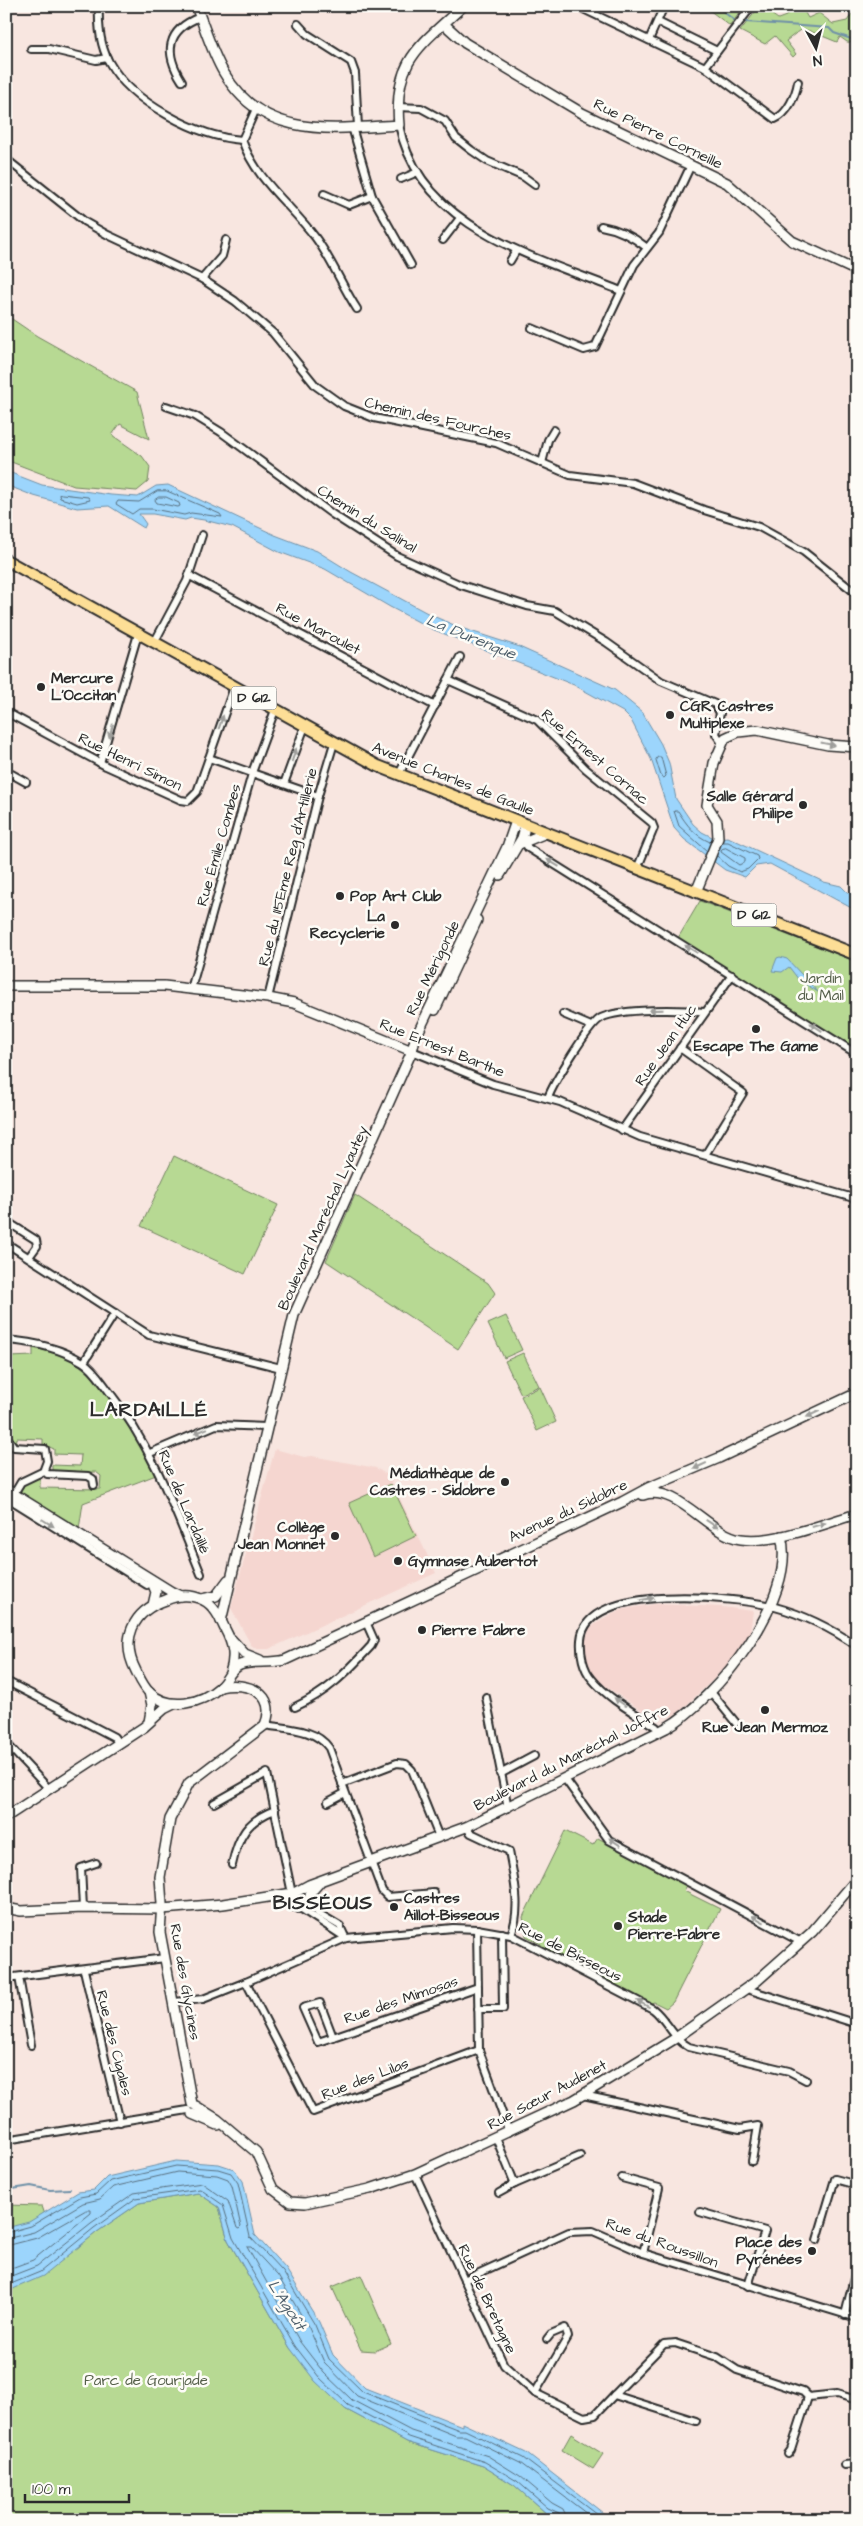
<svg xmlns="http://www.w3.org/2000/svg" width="863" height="2526" font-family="'Architects Daughter',sans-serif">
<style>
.built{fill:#f5d6d0}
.green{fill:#b7d993;stroke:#71825f}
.water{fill:#9cd5fc;stroke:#6f91a8}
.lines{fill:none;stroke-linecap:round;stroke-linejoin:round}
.shore{stroke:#586f7f;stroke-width:1}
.stream{stroke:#6f91a8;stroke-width:2}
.street-casing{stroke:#2b2b2b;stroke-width:10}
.secondary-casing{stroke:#2b2b2b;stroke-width:12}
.primary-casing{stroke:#2b2b2b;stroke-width:14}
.street{stroke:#fdfcf7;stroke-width:6}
.secondary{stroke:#fdfcf7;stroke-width:9}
.primary{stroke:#fdde96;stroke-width:10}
.oneway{fill:#9e9e9b}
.poi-dot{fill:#2b2b2b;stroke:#fdfcf7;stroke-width:2}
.labels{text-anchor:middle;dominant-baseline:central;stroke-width:5;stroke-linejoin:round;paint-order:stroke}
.shield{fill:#fdfcf7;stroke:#6a6a68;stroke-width:1}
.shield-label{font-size:14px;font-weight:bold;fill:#2b2b2b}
.street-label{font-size:15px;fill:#2b2b2b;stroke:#fdfcf7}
.poi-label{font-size:15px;font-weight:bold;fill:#2b2b2b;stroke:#fdfcf7;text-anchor:start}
.park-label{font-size:15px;fill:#555f4a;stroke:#fdfcf7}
.water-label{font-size:16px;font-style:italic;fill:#4d5e6a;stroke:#fdfcf7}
.district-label{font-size:20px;font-weight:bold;letter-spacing:1px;fill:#2b2b2b;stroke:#fdfcf7}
</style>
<rect width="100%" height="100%" fill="#f8e6e0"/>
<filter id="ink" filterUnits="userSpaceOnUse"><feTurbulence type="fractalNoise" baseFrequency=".02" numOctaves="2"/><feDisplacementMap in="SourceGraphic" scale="10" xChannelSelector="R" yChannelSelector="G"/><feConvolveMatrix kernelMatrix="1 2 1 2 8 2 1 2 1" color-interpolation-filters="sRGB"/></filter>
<g filter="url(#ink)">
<g class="built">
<polygon points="275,1449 304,1457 312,1456 376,1468 389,1476 436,1573 269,1649 257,1649 251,1645 231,1608"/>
<polygon points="656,1604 722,1607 753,1611 750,1633 727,1666 675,1716 651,1717 595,1679 585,1656 585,1641 589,1629 602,1619 624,1609"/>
</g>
<g class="green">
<polygon points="704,6 743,8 730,26"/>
<polygon points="760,6 778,19 786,16 793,6 801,6 808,18 819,13 833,24 847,21 855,10 857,43 847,42 840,37 837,42 810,31 800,30 786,41 796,54 793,57 775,36 765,44 740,31"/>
<polygon points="6,315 37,336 137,392 149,439 120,424 112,435 142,456 150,467 148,482 137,491 74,486 6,460"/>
<polygon points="700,901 857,962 857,1050 678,938"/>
<polygon points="174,1156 278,1205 245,1274 141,1226"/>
<polygon points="355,1195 488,1283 495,1293 458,1349 326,1261"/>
<polygon points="506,1316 522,1350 504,1358 488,1324"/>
<path d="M 6,1344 L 10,1357 L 33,1356 L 33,1346 C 47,1350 64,1354 76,1363 C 107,1383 140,1441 156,1475 L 83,1503 L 79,1529 L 20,1492 L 26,1482 L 40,1478 L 40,1488 L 100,1489 L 101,1476 L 96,1472 L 52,1472 L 52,1465 L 80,1466 L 81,1455 L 54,1454 L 54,1449 L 43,1444 L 43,1439 L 17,1438 L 16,1444 L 6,1431 Z"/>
<polygon points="523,1353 539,1386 521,1394 505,1361"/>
<polygon points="540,1387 556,1422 537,1431 521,1396"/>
<polygon points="391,1484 416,1536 373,1557 349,1503"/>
<polygon points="565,1831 593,1845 598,1838 687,1885 684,1891 720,1909 673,2002 666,2008 654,2002 648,2004 540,1948 541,1944 526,1936 523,1917"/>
<polygon points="198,2193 219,2207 228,2240 290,2348 345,2409 407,2442 483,2466 514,2485 546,2513 558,2520 6,2520 6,2205 42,2206 61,2261 97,2232 139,2203"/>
<polygon points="361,2275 391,2344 375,2351 361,2350 332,2287"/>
<polygon points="571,2434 603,2454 593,2469 562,2450"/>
</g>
<g class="water">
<polygon points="6,471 42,485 111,495 138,497 156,486 168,485 275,535 317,551 351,572 433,616 461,628 517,646 615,690 642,712 661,744 669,763 676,799 693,824 702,832 714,838 728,837 824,882 841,886 847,892 857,896 857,911 770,864 756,866 745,877 725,870 684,839 674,828 651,759 631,720 623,712 574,685 432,629 390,607 325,569 279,552 232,527 204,520 191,518 185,520 153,514 139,514 146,524 144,528 109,506 77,508 34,496 6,485"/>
<polygon points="780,957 787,959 818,992 799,980 789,967 782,972 772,971 777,958"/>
<polygon points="176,2161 219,2164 234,2169 243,2181 255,2235 286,2269 319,2322 333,2355 365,2388 462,2426 462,2423 526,2453 612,2520 558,2520 546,2513 514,2485 483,2466 407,2442 345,2409 315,2381 290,2348 228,2240 219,2207 198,2193 139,2203 97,2232 43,2276 6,2292 6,2228 29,2222 78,2192 94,2190 107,2177"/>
</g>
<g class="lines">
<g class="shore">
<polygon points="167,491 220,514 222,517 191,513 184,515 153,509 139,509 132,514 116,504 118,501 139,502 157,491"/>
<polygon points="62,494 88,497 90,500 77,503 60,498 59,495"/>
<polygon points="159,497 166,497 179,503 180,506 178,507 157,503 155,500"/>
<polygon points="658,757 661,757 666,776 664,778 661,776 656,760"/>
<polygon points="726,848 745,858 745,862 739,865 721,852 722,849"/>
<path d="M 707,851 L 679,826 L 674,811 L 678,811 C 687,825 694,835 710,842"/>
<polyline points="717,856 728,866 740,872 748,869 758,859 757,856 728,842 722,842"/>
<polyline points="6,2233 31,2226 80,2197 96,2194 110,2181 176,2166 218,2169 231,2173 238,2183 250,2237 283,2272 315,2325 329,2359 363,2392 459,2430 465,2430 523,2458 605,2520"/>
<polyline points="6,2239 34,2232 83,2203 100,2199 113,2187 177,2172 217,2175 228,2179 232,2186 241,2227 239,2229 237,2228 228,2201 202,2183 134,2193 91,2223 37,2266 6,2278"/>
<polyline points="6,2246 37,2238 86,2210 91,2210 91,2213 33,2260 6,2270"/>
<polyline points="6,2286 40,2272 94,2228 136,2198 200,2189 223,2205 233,2238 295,2346 319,2377 348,2405 409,2437 485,2462 517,2481 548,2508 559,2513 561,2520"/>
<polyline points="568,2520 563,2509 552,2503 520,2476 488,2456 411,2431 352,2400 324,2373 300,2342 247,2247 251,2247 278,2276 309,2328 324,2362 357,2396 456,2436 465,2436 520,2463 595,2520"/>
</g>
<g class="stream">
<polyline points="716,6 734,20"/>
<polyline points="746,22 829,28 834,33 857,41"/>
<polyline points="6,2190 31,2186 50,2190 70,2189"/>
</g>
<g class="street-casing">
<g id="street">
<path d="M 99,6 C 98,26 100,45 109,62 C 131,102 198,137 242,140"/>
<path d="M 577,6 L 705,67 L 775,119 C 788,114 796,94 798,82"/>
<polyline points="658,22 717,51"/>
<polyline points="298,24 307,34 351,62 355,73 358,127"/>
<polyline points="649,40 664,6"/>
<polyline points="31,49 49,49 96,60 107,58"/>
<polyline points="705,67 752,6"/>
<path d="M 182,81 C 164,53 166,30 200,17"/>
<polyline points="397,107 421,108 445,121 456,138 471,150 487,161 524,177 535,185"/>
<path d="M 399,125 C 420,229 537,257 621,291"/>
<polyline points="352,127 372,196 411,265"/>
<path d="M 242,140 C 256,180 290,204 315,237 C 332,260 342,286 357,309"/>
<polyline points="242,140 256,109"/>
<polyline points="6,159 85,222 108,235 202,279 235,301 273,333 316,386 344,406 374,418 496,443 570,475 633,483 704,510 759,527 804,552 857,594"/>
<polyline points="401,179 418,172"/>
<polyline points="324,194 349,205 372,196"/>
<path d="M 601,226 C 619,229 632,236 646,247"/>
<polyline points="443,240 460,218"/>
<polyline points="510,261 516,251"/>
<polyline points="202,279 222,256 226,240"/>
<polyline points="532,328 584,350 595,347 634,265 659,233 691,165"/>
<polyline points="166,406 195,416 221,432 332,514 397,556 461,585 527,606 555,611 606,642 661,681 715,704 720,713 716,734 722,743"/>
<polyline points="542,463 548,440 554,430"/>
<polyline points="190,576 435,706"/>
<polyline points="154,643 187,581 202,535"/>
<polyline points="448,680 537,720 586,769 652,823 654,828 637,869"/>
<polyline points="6,712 106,766 181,800 188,801 197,792 234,687"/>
<polyline points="209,758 318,796"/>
<polyline points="100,763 138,634"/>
<polyline points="6,771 26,782"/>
<polyline points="399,774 460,657"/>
<polyline points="284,784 305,726"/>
<polyline points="523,839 528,848 857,1054"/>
<polyline points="191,989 253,770 275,710"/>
<polyline points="268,998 318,796 334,743"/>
<polyline points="563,1014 591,1026"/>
<polyline points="680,1048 743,1093 705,1155"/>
<polyline points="412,1051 493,1084 560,1102 640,1137 857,1199"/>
<path d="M 548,1098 C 553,1084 589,1024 601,1018 C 621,1008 682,1009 704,1012"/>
<polyline points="622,1130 732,975"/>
<polyline points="6,1221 36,1240 37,1246 29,1257"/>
<polyline points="6,1243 149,1335 281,1368"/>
<path d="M 6,1340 C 33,1342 59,1347 83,1362 C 93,1368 101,1381 108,1390 C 152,1446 175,1510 201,1574"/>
<polyline points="84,1362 115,1313"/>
<polyline points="6,1436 14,1447 45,1449 47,1461 44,1469 47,1474 88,1476 93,1479 94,1485"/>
<polyline points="150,1453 216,1425 266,1427"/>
<polyline points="6,1497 147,1585"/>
<polyline points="12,1497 21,1482 44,1471"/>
<polyline points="6,1681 114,1737 119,1744"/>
<polyline points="710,1691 736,1723"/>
<polyline points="486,1697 508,1808"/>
<path d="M 295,1707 C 329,1691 346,1673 371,1646 L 374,1640 L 366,1622"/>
<path d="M 265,1725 C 287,1729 315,1728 329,1748 L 382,1891 L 388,1897 L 434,1893"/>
<path d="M 659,1731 L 656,1727 C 635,1713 608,1699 592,1679 C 583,1669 580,1653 581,1640 C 585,1581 738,1597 775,1607 C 805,1615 832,1629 857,1646"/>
<polyline points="6,1743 49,1789"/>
<polyline points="500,1774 534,1756"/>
<polyline points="565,1779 609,1840 801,1942"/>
<polyline points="342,1784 397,1763 406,1764 412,1770 439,1837"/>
<polyline points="328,1802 345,1793"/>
<polyline points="214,1803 267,1773 291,1889 294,1893"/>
<path d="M 466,1827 L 471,1833 L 509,1851 C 514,1880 522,1907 511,1935"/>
<path d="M 232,1865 C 238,1837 247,1820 275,1810"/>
<polyline points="309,1900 318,1913 340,1926 345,1937"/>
<polyline points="83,1908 81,1868 96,1863"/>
<polyline points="300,1908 346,1938"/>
<polyline points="477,1929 479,2050 509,2132"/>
<polyline points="84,1970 120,2122"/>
<polyline points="19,1977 31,2045"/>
<polyline points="6,1978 165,1958"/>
<polyline points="246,1982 313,2112 479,2050"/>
<polyline points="747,1989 857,2024"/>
<path d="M 174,2002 L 203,1999 L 246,1982 L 346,1938 L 453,1928 L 477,1929 L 511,1935 L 653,2009 C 667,2020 673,2039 689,2047 L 789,2071 L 806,2080"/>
<polygon points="320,2003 333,2037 318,2042 303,2008"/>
<polyline points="478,2009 503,2009 502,1933"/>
<polyline points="333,2037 478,1987"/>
<polyline points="583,2095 740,2129 758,2126 752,2161"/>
<polyline points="496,2138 515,2184 580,2156"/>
<polyline points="6,2140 188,2110"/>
<polyline points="415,2174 504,2365 535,2393 584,2417 595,2415 614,2395"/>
<polyline points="622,2178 659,2188 643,2253"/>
<polyline points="499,2193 515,2184"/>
<polyline points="700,2212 765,2231 748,2286"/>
<polyline points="817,2240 835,2179 857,2185"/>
<polyline points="464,2280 569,2232 593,2231 643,2253 857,2318"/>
<polyline points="845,2315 854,2278"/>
<polyline points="535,2393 568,2337 565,2328 551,2334 547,2339"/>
<polyline points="696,2421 614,2395 664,2344 675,2343 717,2357 737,2370 803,2392 808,2397 837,2394 857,2400"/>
<polyline points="788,2454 791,2450 808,2397"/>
<polyline points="844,2465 857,2464"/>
</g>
</g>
<g class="secondary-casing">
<g id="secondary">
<path d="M 196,6 C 205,28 212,53 224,73 C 263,140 332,129 399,125 C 393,60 420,46 463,6"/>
<polyline points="444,24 465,43 582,113 727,183 792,241 857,271"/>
<polyline points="519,844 546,833"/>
<polyline points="500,875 522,838 524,831 522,823"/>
<polyline points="696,892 718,838 717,821 707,805 714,763 725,738 738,732 757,730 828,745 857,747"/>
<polyline points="6,986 164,986 268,998 294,1003 412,1051"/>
<polyline points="435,1010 477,920"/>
<polyline points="6,1489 172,1592 181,1596"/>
<path d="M 643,1495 C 677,1483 709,1535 741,1539 C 775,1544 824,1523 857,1514"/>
<polyline points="151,1580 156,1592 153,1605"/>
<polyline points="202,1599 216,1596 228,1580"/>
<polyline points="221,1621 294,1315 412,1051 415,1039 507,847 516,821"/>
<polyline points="231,1639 245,1654 260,1660"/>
<path d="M 230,1673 C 236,1656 233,1644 225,1629 C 220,1618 214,1605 203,1600 C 191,1594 178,1595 166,1600 C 132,1611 120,1640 136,1671 C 140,1679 144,1688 150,1693 C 170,1711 201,1704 220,1687 C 228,1680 229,1670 240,1665 C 253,1660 270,1664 285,1660 L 622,1502 L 648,1488 L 719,1458 L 857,1393"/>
<polyline points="149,1692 152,1705 149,1722"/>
<polyline points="6,1817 144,1727 164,1709 174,1704"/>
<polyline points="291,1903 299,1908 307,1906 311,1892 319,1883"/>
<path d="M 294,1906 L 291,1898 L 296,1892 L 309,1885 L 466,1827 L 666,1728 C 717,1699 798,1597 781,1536"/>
<polyline points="6,1908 21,1911 83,1908 162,1909 223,1904 293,1893"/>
<path d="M 192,2104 L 160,1932 L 162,1904 L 160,1877 L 170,1819 L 189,1783 L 265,1725 C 278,1693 247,1681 220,1687"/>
<polyline points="196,2106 217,2119 256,2152 273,2189 290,2202 305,2203 370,2189 415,2174 574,2100 676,2038 758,1980 812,1932 857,1879"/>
<polyline points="192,2114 218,2125"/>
</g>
</g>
<g class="primary-casing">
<polyline id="primary" points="6,560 378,766 857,955"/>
</g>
<use href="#street" class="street"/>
<use href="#secondary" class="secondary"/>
<use href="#primary" class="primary"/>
</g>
<defs><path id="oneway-solid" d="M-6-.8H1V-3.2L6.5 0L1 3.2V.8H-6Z" transform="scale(1.25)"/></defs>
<g class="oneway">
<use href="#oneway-solid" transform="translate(221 722) rotate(-71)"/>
<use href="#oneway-solid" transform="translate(111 731) rotate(105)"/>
<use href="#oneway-solid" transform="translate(828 744) rotate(11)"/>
<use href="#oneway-solid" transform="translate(294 755) rotate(-71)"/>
<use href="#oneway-solid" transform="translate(553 863) rotate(-149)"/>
<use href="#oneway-solid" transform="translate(691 949) rotate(-148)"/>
<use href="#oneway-solid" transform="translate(656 1010) rotate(179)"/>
<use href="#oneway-solid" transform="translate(816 1027) rotate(-147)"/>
<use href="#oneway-solid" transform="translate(813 1414) rotate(155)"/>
<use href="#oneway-solid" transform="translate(201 1431) rotate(157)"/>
<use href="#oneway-solid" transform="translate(700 1466) rotate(155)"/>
<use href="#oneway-solid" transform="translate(48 1523) rotate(32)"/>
<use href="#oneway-solid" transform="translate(712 1524) rotate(33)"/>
<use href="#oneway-solid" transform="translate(819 1525) rotate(-16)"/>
<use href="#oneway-solid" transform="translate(647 1599) rotate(-9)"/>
<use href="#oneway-solid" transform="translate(620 1702) rotate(-145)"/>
<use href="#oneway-solid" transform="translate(615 1842) rotate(-147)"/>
<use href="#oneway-solid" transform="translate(758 1919) rotate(-152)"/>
<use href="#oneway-solid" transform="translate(643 2004) rotate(-153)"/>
</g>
</g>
<g class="poi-dot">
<circle cx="41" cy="687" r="5"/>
<circle cx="670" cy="715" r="5"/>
<circle cx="803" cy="805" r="5"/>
<circle cx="340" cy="896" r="5"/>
<circle cx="395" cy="925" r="5"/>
<circle cx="756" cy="1029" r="5"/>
<circle cx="505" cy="1482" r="5"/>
<circle cx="335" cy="1536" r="5"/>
<circle cx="398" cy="1561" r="5"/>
<circle cx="422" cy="1630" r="5"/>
<circle cx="765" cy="1710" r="5"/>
<circle cx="394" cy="1907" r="5"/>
<circle cx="618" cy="1926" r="5"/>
<circle cx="812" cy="2251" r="5"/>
</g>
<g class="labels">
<g class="shield">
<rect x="231.5" y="686.5" width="45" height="23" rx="4"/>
<rect x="731.5" y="903.5" width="45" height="23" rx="4"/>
</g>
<g class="shield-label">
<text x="254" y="698">D 612</text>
<text x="754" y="915">D 612</text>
</g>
<g class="street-label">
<text transform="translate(658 134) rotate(26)">Rue Pierre Corneille</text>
<text transform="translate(438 419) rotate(13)">Chemin des Fourches</text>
<text transform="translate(367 519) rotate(32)">Chemin du Salinal</text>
<text transform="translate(318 629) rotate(28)">Rue Maroulet</text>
<text transform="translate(595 757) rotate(41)">Rue Ernest Cornac</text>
<text transform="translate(130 762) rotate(26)">Rue Henri Simon</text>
<text transform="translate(453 779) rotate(22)">Avenue Charles de Gaulle</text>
<text transform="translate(219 845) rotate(-74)">Rue Émile Combes</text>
<text transform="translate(288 867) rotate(-76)">Rue du 115Eme Reg d'Artillerie</text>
<text transform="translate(433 968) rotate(-64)">Rue Mérigonde</text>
<text transform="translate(666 1045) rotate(-55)">Rue Jean Huc</text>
<text transform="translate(442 1048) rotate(22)">Rue Ernest Barthe</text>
<text transform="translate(323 1218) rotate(-66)">Boulevard Maréchal Lyautey</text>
<text transform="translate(184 1502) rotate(67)">Rue de Lardaillé</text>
<text transform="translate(568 1511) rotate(-25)">Avenue du Sidobre</text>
<text transform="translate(571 1758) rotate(-27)">Boulevard du Maréchal Joffre</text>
<text transform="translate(570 1952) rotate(27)">Rue de Bisseous</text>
<text transform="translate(185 1982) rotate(80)">Rue des Glycines</text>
<text transform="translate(401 2000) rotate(-19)">Rue des Mimosas</text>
<text transform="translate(114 2043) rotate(76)">Rue des Cigales</text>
<text transform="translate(365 2079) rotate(-21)">Rue des Lilas</text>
<text transform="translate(547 2095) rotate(-28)">Rue Sœur Audenet</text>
<text transform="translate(662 2243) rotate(20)">Rue du Roussillon</text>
<text transform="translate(487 2299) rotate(65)">Rue de Bretagne</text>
</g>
<g class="poi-label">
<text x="51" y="678">Mercure<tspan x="51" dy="17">L'Occitan</tspan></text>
<text x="680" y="706">CGR Castres<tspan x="680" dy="17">Multiplexe</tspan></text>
<text x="793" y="796" text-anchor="end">Salle Gérard<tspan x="793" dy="17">Philipe</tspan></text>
<text x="350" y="896">Pop Art Club</text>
<text x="385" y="916" text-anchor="end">La<tspan x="385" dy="17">Recyclerie</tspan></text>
<text x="756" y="1046" text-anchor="middle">Escape The Game</text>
<text x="495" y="1473" text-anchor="end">Médiathèque de<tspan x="495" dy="17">Castres - Sidobre</tspan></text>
<text x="325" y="1527" text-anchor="end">Collège<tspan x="325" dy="17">Jean Monnet</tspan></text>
<text x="408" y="1561">Gymnase Aubertot</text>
<text x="432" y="1630">Pierre Fabre</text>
<text x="765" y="1727" text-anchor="middle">Rue Jean Mermoz</text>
<text x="404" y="1898">Castres<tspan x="404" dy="17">Aillot-Bisseous</tspan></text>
<text x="628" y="1917">Stade<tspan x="628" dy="17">Pierre-Fabre</tspan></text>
<text x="802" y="2242" text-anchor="end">Place des<tspan x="802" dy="17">Pyrénées</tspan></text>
</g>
<g class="park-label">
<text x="821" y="978">Jardin<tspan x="821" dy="17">du Mail</tspan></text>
<text x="146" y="2380">Parc de Gourjade</text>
</g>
<g class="water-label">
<text transform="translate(471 637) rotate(22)">La Durenque</text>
<text transform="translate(287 2305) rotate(57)">L'Agoût</text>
</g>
<g class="district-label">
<text x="149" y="1410">LARDAILLÉ</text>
<text x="323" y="1903">BISSÉOUS</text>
</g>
</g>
<rect width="863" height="2526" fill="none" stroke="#fdfcf7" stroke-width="25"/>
<rect x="12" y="12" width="838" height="2501" fill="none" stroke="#2b2b2b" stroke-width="2" filter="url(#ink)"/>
<g transform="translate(816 48) rotate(173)" stroke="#fdfcf7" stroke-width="4" paint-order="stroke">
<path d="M0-4L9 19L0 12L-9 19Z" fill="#2b2b2b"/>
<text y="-8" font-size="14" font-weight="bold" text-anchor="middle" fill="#2b2b2b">N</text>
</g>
<path d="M25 2494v8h104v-8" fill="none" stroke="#2b2b2b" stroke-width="2.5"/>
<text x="32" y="2494" font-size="15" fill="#2b2b2b" stroke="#fdfcf7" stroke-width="4" paint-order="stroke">100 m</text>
</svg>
